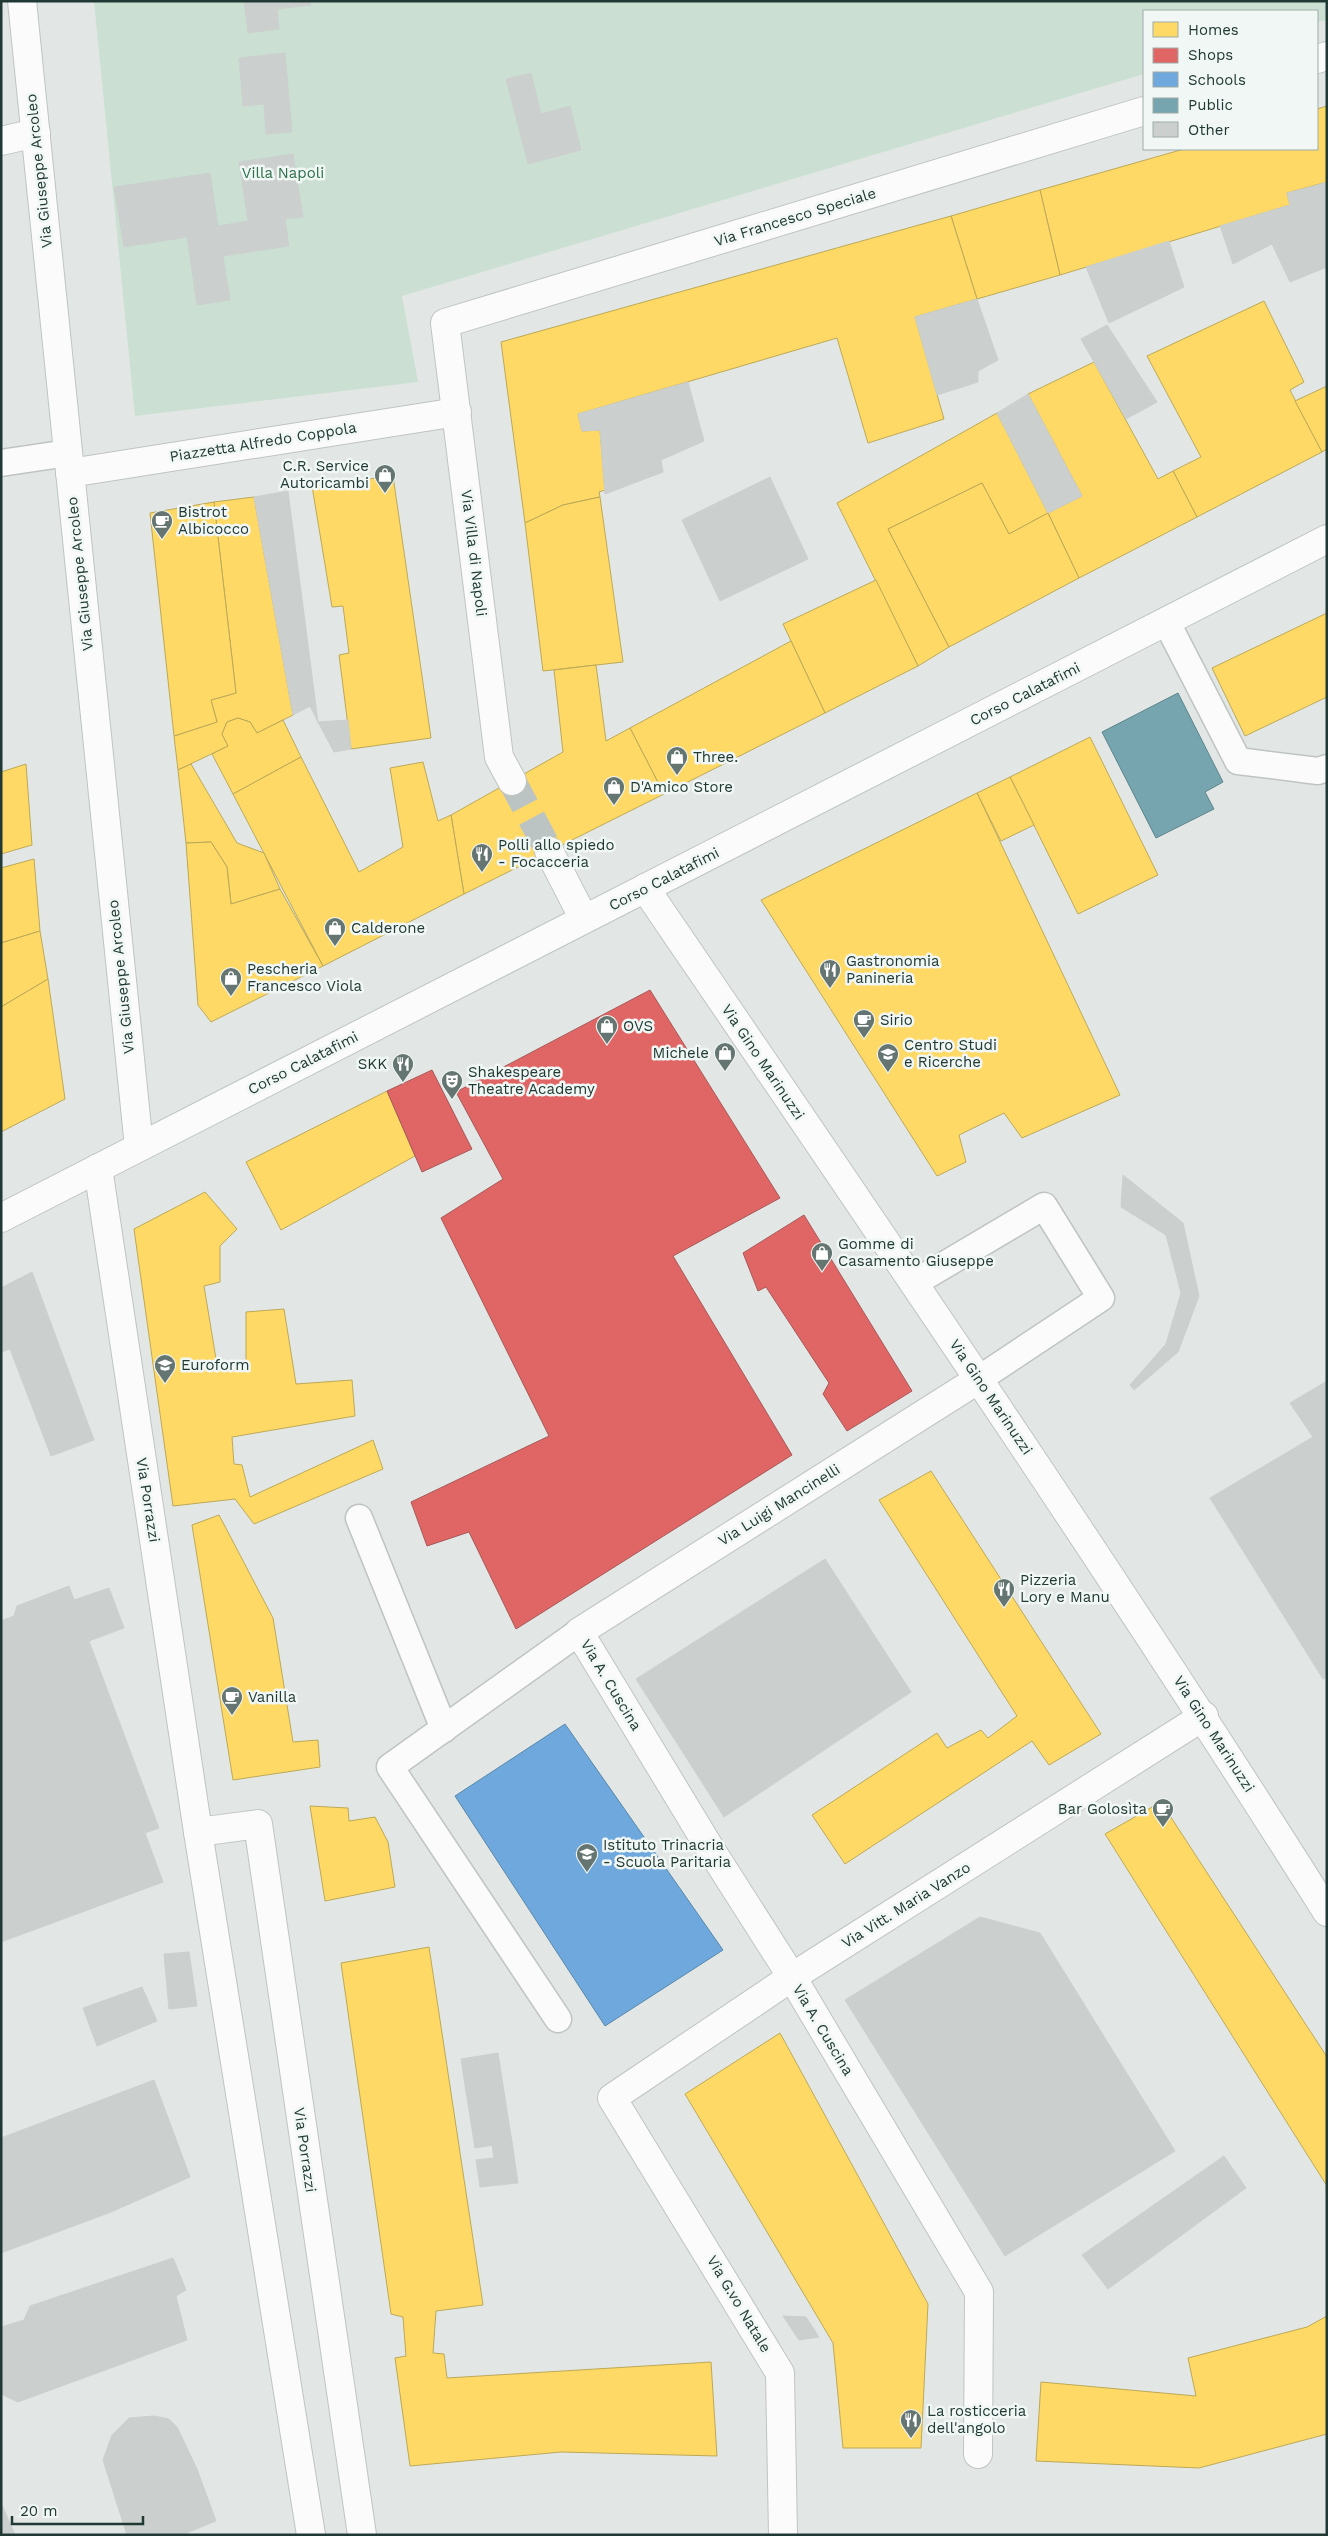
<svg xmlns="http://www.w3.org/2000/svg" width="1328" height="2536" font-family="'Work Sans',sans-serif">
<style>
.green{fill:#cbe0d3}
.homes{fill:#ffd966;stroke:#bca957}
.shops{fill:#e06666;stroke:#a75857}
.schools{fill:#6fa8dc;stroke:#5887aa}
.public{fill:#76a5af;stroke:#5c858a}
.building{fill:#cbd0ce;stroke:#cbd0ce}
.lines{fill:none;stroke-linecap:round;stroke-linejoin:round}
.street-tunnel{stroke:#bbc4c2;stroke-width:28;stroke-dasharray:28 14;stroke-linecap:butt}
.lane-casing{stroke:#bfc4c2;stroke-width:29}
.street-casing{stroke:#bfc4c2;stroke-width:30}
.secondary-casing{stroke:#bec5c3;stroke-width:30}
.lane{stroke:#fbfbfb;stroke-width:26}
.street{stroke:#fbfbfb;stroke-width:28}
.secondary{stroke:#fbfbfb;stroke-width:28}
.labels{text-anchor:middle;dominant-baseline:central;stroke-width:5;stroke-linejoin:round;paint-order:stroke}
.street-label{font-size:15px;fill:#213934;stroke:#f0f7f4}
.park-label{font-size:15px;fill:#2d6e4b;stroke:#f0f7f4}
.poi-label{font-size:15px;fill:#213934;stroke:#f0f7f4;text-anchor:start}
</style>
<rect width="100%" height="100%" fill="#e2e7e5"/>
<polygon class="green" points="94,1 1327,1 1327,20 1317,22 1317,11 1144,11 1144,74 402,296 418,382 135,416"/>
<g class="homes">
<polygon points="1327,106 1327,182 1287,193 1290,205 1060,275 1040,190 1184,149 1317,149 1317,109"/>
<polygon points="1040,190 1060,275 977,299 951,216"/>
<polygon points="951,216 977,299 915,317 944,419 868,443 837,338 578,414 582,431 600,430 605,490 599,492 600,497 563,505 525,523 501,342"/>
<polygon points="1264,301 1304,382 1290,390 1322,452 1197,517 1173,471 1201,457 1147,356"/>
<polygon points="1094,362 1158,479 1173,471 1197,517 1079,578 1048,513 1082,496 1028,394"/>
<polygon points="1327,386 1327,449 1322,452 1295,401"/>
<polygon points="997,413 1048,513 1009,534 982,483 888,529 949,647 918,666 837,503"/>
<polygon points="393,476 431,738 351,749 339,655 349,653 343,606 332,607 312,486"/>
<polygon points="982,483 1009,534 1048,513 1079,578 949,647 888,529"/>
<polygon points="254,497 293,715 257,733 250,722 238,718 227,722 222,734 228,746 178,770 174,736 217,722 211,700 236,693 214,502"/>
<polygon points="600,497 623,662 543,671 525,523 563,505"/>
<polygon points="214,502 236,693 211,700 217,722 174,736 150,513"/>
<polygon points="876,580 918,666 825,713 783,624"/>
<polygon points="1327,613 1327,697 1245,736 1212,668"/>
<polygon points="791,641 825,713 664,794 630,728"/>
<polygon points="596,665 606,741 630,728 664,794 464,894 451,815 563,752 554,670"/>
<polygon points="238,718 250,722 257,733 283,720 301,757 233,794 212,754 228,746 222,734 227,722"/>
<polygon points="1090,737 1158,875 1078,914 1010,777"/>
<polygon points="301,757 359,872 403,847 390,768 423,762 438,821 451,815 464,894 323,966 233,794"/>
<polygon points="26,764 32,845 1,854 1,772"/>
<polygon points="191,764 237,843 264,853 280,889 231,904 227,867 211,842 186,843 178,770"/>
<polygon points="1010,777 1034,825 1001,841 977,793"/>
<polygon points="977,793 1120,1095 1022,1138 1004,1113 959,1135 966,1162 937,1176 761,900"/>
<polygon points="211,842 227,867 231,904 280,889 323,966 211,1022 198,1005 186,843"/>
<polygon points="34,859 40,931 1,943 1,868"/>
<polygon points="40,931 48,979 1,1007 1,943"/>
<polygon points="48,979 65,1099 1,1132 1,1007"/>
<polygon points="387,1091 415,1156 281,1230 246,1162"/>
<polygon points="205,1192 237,1229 220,1246 220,1282 204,1286 217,1365 246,1366 246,1312 284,1309 296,1384 352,1380 355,1416 232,1437 234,1464 242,1465 250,1497 373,1440 383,1469 254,1524 235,1499 173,1506 134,1229"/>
<polygon points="931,1471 1101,1734 1049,1765 1032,1741 845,1864 812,1815 937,1733 947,1748 981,1730 988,1738 1017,1716 879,1500"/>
<polygon points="219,1515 273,1618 293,1742 318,1740 320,1767 233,1780 192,1525"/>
<polygon points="1161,1802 1327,2057 1327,2186 1105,1834"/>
<polygon points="310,1806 348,1808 349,1821 375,1817 388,1842 395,1887 325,1901"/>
<polygon points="429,1947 483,2305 436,2311 433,2353 444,2354 447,2378 711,2362 717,2456 561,2452 410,2466 395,2358 406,2356 403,2317 391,2314 341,1963"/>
<polygon points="780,2033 928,2304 921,2448 843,2448 833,2343 685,2094"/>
<polygon points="1327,2316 1327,2434 1199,2468 1036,2461 1041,2382 1196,2396 1188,2358 1307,2327"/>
</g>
<g class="shops">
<polygon points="650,990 780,1198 673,1256 792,1455 516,1629 469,1532 427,1546 411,1502 549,1436 441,1218 503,1179 456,1092"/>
<polygon points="432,1070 472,1149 422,1172 387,1091"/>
<polygon points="804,1215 912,1391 847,1431 823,1394 829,1383 766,1287 758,1291 743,1253"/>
</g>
<polygon class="schools" points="565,1724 723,1950 605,2026 455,1796"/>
<polygon class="public" points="1178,693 1223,782 1205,792 1214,809 1156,838 1102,732"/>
<g class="building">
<polygon points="244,1 310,1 311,5 277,9 279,29 248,33"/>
<polygon points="285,53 292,132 266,134 264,104 243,106 239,58"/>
<polygon points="531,73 541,114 570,106 581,150 528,164 506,79"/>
<polygon points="293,154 303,217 285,219 289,246 223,256 230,300 197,305 187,237 124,247 114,187 210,173 218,226 248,221 239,162"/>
<polygon points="1327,182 1327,231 1314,186"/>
<polygon points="1314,186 1327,231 1327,267 1290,282 1272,244 1233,264 1220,226 1290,205 1287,193"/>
<polygon points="1169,241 1184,287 1109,323 1086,267"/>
<polygon points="977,299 998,360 978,371 978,382 937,395 915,317"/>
<polygon points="1107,325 1157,402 1126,419 1081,339"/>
<polygon points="688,382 704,441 661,460 663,472 605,494 600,430 582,431 578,414"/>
<polygon points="1028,394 1082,496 1048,513 997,413"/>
<polygon points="770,477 808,559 720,601 682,520"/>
<polygon points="288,491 318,722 310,706 293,715 254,497"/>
<polygon points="348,720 351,749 334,752 318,722"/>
<polygon points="1123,1175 1183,1223 1199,1296 1178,1352 1134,1390 1130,1385 1166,1344 1181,1293 1166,1235 1121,1207"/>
<polygon points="32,1272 94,1440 51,1456 10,1349 1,1352 1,1288"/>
<polygon points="1327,1381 1327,1677 1323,1679 1210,1498 1313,1437 1290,1403"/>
<polygon points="825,1559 911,1692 724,1817 636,1679"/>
<polygon points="69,1586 74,1600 109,1588 124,1628 89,1641 159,1828 145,1833 163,1882 1,1942 1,1621 14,1616 17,1606"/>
<polygon points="980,1917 1040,1933 1175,2151 1005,2256 845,2000"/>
<polygon points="189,1952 197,2006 169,2009 164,1954"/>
<polygon points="142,1987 157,2021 97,2046 83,2008"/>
<polygon points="498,2053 502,2079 465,2085 461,2059"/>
<polygon points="502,2079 512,2142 475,2148 465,2085"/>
<polygon points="154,2080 190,2177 111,2212 1,2253 1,2138"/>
<polygon points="512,2142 518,2183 480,2187 476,2160 494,2158 492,2145"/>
<polygon points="1224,2156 1246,2188 1108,2289 1082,2255"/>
<polygon points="173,2258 186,2290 176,2296 187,2340 18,2402 1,2394 1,2327 24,2320 30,2306"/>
<polygon points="783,2316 806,2317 819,2337 799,2340"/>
<polygon points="154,2416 169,2419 177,2427 197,2469 216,2521 181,2535 127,2535 103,2460 112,2435 129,2418"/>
<polygon points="1,2503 15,2535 1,2535"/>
</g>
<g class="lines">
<polyline class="street-tunnel" points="512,781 549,851"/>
<g class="lane-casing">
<g id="lane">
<polyline points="1,463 68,453"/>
<polyline points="1166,621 1238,761 1318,771 1327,768"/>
<polyline points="914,1283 1044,1206 1101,1298 979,1379"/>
<polyline points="359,1518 444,1729"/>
<polyline points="558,2019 390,1767 579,1632"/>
</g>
</g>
<g class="street-casing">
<g id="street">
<polyline points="1317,59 1327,56"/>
<polyline points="70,473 457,412"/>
<polyline points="512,781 499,757 445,323 1144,111"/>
<polyline points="549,851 584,919"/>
<path d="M 645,888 C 876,1227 1108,1565 1327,1912"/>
<polyline points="98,1168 198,1832 311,2535"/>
<polyline points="198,1832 258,1824 362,2535"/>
<polyline points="978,2454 979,2292 792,1977 711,1850 579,1632 979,1379"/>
<polyline points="783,2535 780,2373 612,2098 792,1977 1204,1716"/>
</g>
</g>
<g class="secondary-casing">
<g id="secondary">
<polyline points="22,1 139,1147"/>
<polyline points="1,141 36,133"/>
<polyline points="1,1218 1327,539"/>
</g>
</g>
<use href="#lane" class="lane"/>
<use href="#street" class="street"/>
<use href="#secondary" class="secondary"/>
</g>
<defs>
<g id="shop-pin" transform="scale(1.125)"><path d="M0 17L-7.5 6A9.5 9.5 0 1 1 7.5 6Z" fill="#657672" stroke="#f0f7f4"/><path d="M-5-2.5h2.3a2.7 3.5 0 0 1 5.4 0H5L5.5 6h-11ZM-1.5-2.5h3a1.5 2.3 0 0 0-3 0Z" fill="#fff"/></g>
<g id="cafe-pin" transform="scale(1.125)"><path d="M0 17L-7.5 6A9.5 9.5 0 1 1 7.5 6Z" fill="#657672" stroke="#f0f7f4"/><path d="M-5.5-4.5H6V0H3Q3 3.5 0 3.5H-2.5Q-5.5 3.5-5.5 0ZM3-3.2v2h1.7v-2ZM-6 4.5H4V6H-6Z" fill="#fff"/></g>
<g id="restaurant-pin" transform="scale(1.125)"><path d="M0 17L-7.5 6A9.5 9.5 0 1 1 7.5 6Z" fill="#657672" stroke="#f0f7f4"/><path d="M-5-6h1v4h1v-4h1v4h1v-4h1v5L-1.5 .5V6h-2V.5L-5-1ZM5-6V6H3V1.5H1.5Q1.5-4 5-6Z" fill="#fff"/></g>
<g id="school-pin" transform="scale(1.125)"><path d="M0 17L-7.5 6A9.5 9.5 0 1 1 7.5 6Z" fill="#657672" stroke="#f0f7f4"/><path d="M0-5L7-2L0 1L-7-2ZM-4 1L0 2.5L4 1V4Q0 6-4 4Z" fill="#fff"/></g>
<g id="theatre-pin" transform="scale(1.125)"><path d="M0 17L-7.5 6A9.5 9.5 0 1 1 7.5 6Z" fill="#657672" stroke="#f0f7f4"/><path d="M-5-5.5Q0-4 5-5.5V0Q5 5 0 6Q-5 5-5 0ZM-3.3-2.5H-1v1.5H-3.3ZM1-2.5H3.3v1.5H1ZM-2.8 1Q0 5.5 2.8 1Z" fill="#fff"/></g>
</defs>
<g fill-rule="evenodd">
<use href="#shop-pin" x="385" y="475"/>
<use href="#cafe-pin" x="162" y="521"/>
<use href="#shop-pin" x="677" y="757"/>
<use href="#shop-pin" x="614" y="787"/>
<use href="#restaurant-pin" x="482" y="854"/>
<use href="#shop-pin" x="335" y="928"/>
<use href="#restaurant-pin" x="830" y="970"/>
<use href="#shop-pin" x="231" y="978"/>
<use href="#cafe-pin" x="864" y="1020"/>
<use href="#shop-pin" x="607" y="1026"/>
<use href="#shop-pin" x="725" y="1053"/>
<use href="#school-pin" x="888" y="1054"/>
<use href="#restaurant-pin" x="403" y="1064"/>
<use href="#theatre-pin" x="452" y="1081"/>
<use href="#shop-pin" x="822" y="1253"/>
<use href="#school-pin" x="165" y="1365"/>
<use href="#restaurant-pin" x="1004" y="1589"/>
<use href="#cafe-pin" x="232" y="1697"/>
<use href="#cafe-pin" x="1163" y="1809"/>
<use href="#school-pin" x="587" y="1854"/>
<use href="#restaurant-pin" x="911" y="2420"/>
</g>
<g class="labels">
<g class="street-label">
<text transform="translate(39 171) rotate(-96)">Via Giuseppe Arcoleo</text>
<text transform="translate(795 217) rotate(-17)">Via Francesco Speciale</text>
<text transform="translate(263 442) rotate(-9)">Piazzetta Alfredo Coppola</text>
<text transform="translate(474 553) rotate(83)">Via Villa di Napoli</text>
<text transform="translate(80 574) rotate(-96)">Via Giuseppe Arcoleo</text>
<text transform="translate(1025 694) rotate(-27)">Corso Calatafimi</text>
<text transform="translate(664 879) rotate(-27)">Corso Calatafimi</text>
<text transform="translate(121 977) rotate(-96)">Via Giuseppe Arcoleo</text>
<text transform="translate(763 1062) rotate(56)">Via Gino Marinuzzi</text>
<text transform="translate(303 1063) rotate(-27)">Corso Calatafimi</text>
<text transform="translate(991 1397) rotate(56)">Via Gino Marinuzzi</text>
<text transform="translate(148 1500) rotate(81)">Via Porrazzi</text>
<text transform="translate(779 1505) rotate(-32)">Via Luigi Mancinelli</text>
<text transform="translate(611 1685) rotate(59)">Via A. Cuscina</text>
<text transform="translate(1214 1734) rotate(57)">Via Gino Marinuzzi</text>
<text transform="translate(906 1905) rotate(-32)">Via Vitt. Maria Vanzo</text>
<text transform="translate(823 2030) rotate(59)">Via A. Cuscina</text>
<text transform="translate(305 2150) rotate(82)">Via Porrazzi</text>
<text transform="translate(739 2304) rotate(59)">Via G.vo Natale</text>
</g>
<g class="park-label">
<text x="283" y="173">Villa Napoli</text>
</g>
<g class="poi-label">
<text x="369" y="466" text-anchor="end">C.R. Service<tspan x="369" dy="17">Autoricambi</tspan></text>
<text x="178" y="512">Bistrot<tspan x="178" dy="17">Albicocco</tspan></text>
<text x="693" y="757">Three.</text>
<text x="630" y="787">D'Amico Store</text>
<text x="498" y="845">Polli allo spiedo<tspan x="498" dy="17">- Focacceria</tspan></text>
<text x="351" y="928">Calderone</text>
<text x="846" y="961">Gastronomia<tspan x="846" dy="17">Panineria</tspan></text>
<text x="247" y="969">Pescheria<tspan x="247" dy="17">Francesco Viola</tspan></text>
<text x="880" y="1020">Sirio</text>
<text x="623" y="1026">OVS</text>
<text x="904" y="1045">Centro Studi<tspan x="904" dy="17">e Ricerche</tspan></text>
<text x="709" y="1053" text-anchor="end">Michele</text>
<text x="387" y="1064" text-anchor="end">SKK</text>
<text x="468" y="1072">Shakespeare<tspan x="468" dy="17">Theatre Academy</tspan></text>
<text x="838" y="1244">Gomme di<tspan x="838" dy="17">Casamento Giuseppe</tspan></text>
<text x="181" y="1365">Euroform</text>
<text x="1020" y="1580">Pizzeria<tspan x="1020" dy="17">Lory e Manu</tspan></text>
<text x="248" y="1697">Vanilla</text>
<text x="1147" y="1809" text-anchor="end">Bar Golosìta</text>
<text x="603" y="1845">Istituto Trinacria<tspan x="603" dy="17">- Scuola Paritaria</tspan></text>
<text x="927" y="2411">La rosticceria<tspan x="927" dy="17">dell'angolo</tspan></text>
</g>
</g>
<rect width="1328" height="2536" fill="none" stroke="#213934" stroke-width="5"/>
<rect x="1143" y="10" width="175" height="140" fill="#f0f7f4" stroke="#9daba7"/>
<rect x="1153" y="22" width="25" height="15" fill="#ffd966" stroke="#9daba7"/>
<text x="1188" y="35" font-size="15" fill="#213934">Homes</text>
<rect x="1153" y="48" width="25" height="15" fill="#e06666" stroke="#9daba7"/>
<text x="1188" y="60" font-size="15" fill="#213934">Shops</text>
<rect x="1153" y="72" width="25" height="15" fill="#6fa8dc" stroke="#9daba7"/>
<text x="1188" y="85" font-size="15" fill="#213934">Schools</text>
<rect x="1153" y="98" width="25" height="15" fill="#76a5af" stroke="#9daba7"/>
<text x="1188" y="110" font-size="15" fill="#213934">Public</text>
<rect x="1153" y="122" width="25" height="15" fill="#cbd0ce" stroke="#9daba7"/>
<text x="1188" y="135" font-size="15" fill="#213934">Other</text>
<path d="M12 2516v8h131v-8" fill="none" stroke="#213934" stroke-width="2.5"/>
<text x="20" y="2516" font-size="15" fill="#213934" stroke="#f0f7f4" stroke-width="4" paint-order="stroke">20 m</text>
</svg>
